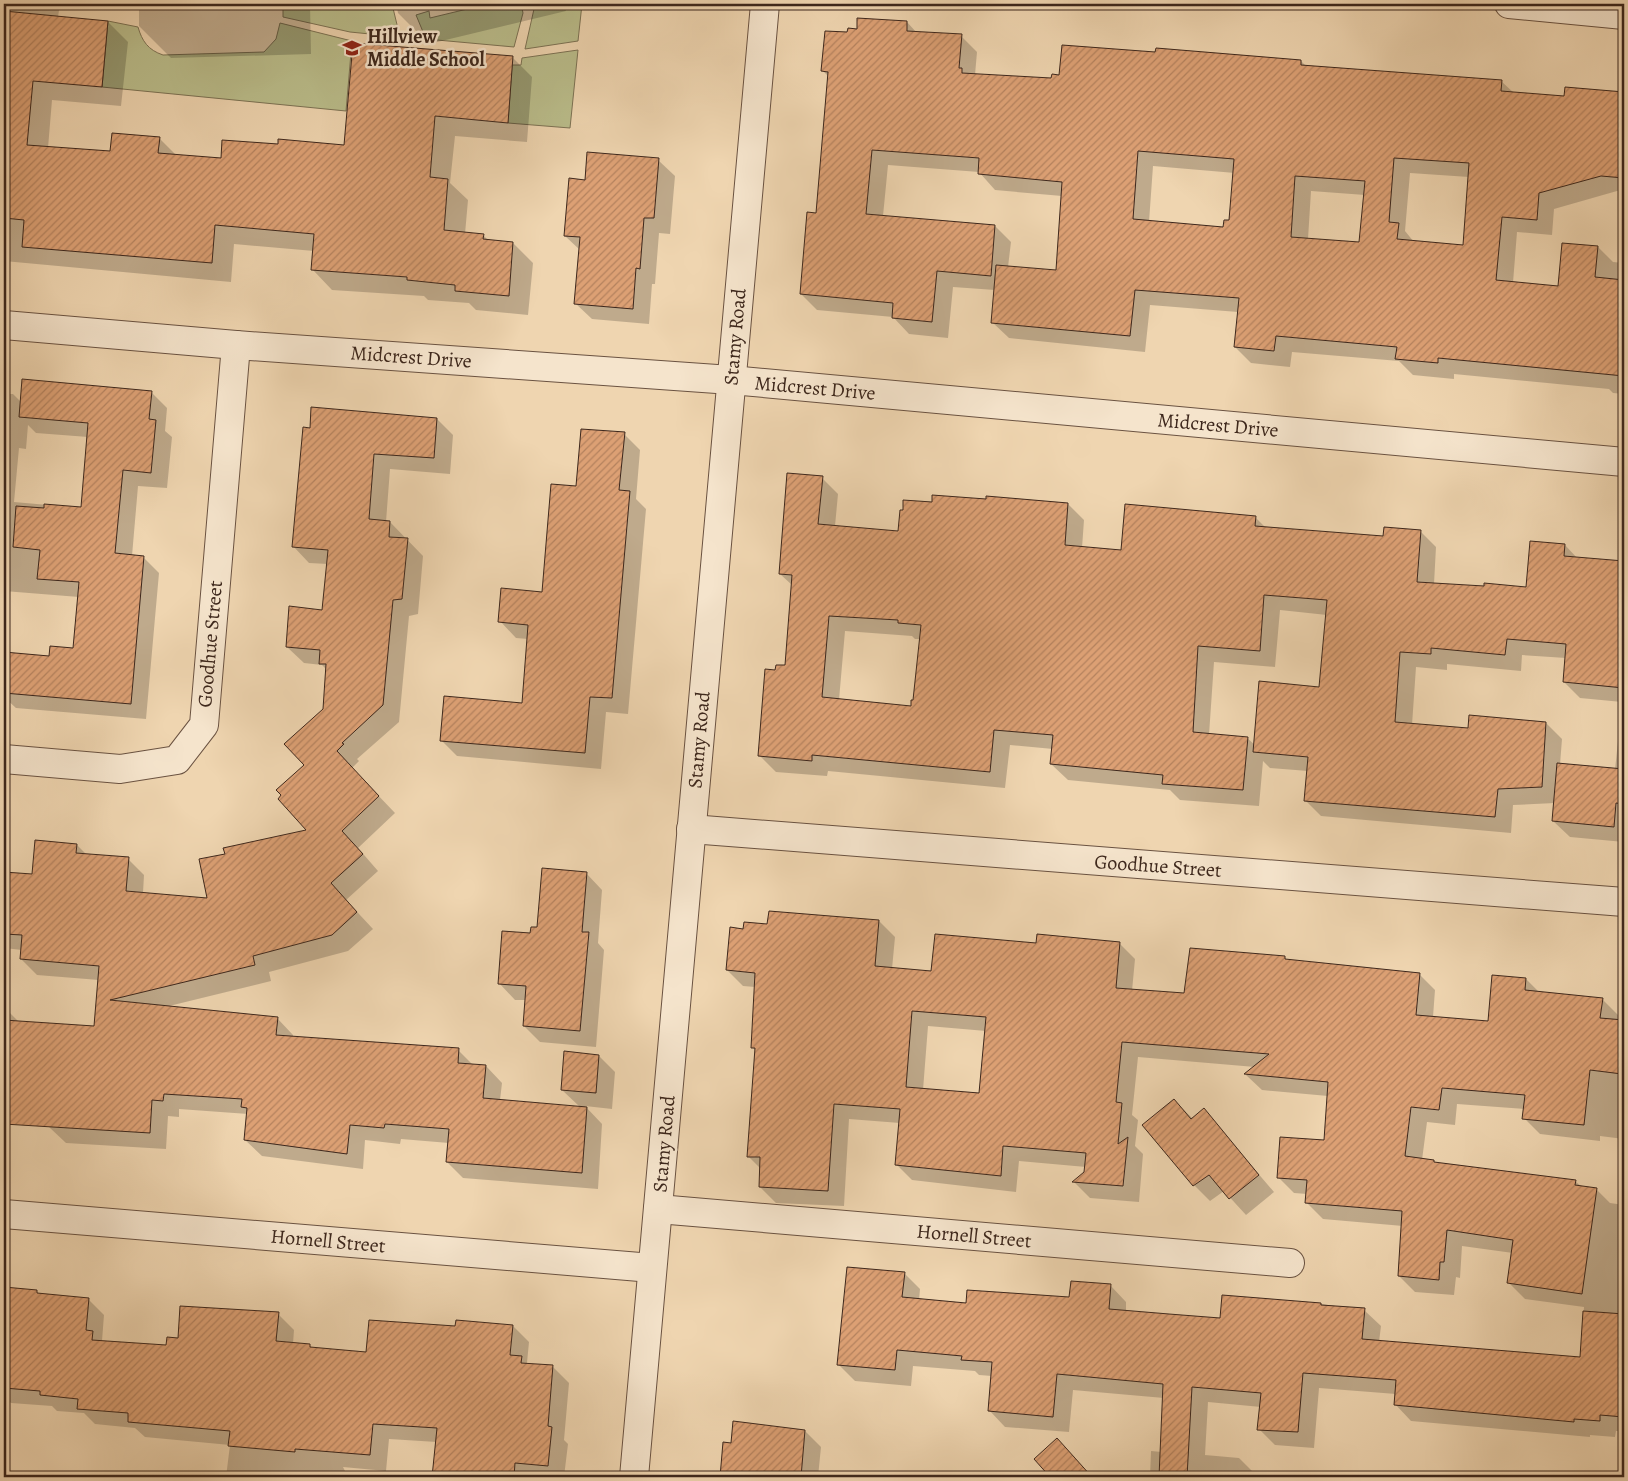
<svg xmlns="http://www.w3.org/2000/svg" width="1628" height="1481" font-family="Alegreya,serif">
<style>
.green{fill:#babd8b;stroke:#7c7254}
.shadow{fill:#0003;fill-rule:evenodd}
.building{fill:url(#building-hatch);stroke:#3d271c;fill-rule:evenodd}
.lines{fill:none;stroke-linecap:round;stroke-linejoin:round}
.minor-casing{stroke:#6a5241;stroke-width:30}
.minor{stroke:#f5e4cc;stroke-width:28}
.labels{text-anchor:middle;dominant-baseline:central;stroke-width:5;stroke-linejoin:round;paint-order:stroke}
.poi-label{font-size:20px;font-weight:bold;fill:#3d271c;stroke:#f5e4cc;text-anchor:start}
.street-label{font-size:20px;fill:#3d271c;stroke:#f5e4cc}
</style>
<defs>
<pattern id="building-hatch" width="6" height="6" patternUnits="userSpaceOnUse" patternTransform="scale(1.25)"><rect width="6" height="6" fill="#dca074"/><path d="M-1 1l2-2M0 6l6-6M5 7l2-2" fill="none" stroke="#b4825e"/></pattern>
</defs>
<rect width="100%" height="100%" fill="#efd5b0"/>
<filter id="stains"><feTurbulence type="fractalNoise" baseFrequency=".004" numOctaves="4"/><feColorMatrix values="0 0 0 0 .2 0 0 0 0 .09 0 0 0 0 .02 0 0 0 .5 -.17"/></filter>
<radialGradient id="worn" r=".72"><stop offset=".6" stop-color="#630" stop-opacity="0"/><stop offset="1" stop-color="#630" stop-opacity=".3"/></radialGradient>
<g class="green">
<polygon points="76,4 138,4 138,9"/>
<polygon points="283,4 392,4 400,37 350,32 283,17"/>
<polygon points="488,4 521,4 523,13 514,47 426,39 416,15 429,11 430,18"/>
<polygon points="533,4 582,4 578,41 525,49 534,9"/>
<path d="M 108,21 L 138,27 C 142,41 148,50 163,55 L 264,52 L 276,39 L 280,23 L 352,41 L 346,111 L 102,87 Z"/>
<polygon points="578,50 570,128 508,123 512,65 521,65 522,58"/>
</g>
<g class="shadow">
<polygon points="4,4 60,4 58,17 108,22 128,42 121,106 52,100 48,148 111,152 159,138 177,156 222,160 279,145 345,146 513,58 532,77 527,142 455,136 450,183 468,200 465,234 483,235 489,241 513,243 533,263 528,315 476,310 469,303 428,300 424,296 332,290 313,270 314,251 234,244 231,282 4,261"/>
<polygon points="139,4 310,4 311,54 171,58 139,26"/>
<polygon points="396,4 564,4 566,11 429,44 398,13"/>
<path d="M 907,22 L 917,33 L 961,36 L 977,52 L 975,75 L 1052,80 L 1060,76 L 1301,61 L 1307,67 L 1501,81 L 1514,93 L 1565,98 L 1566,89 L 1624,94 L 1624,189 L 1554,209 L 1552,235 L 1517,232 L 1513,283 L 1559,287 L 1598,247 L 1613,262 L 1624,263 L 1624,394 L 1613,393 L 1609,389 L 1454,374 L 1454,379 L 1413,375 L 1399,361 L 1292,352 L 1290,367 L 1251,363 L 1235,347 L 1238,312 L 1150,305 L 1145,352 L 1009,338 L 992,322 L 995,290 L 953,287 L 948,338 L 909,334 L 893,317 L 817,310 L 801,294 L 817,214 L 828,76 L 823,71 L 849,33 ZM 888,165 L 979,172 L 995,190 L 1062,196 L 1057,271 L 1008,267 L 1011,242 L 995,226 L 883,216 ZM 1153,166 L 1235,173 L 1230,221 L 1225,228 L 1149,222 ZM 1410,173 L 1469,177 L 1464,246 L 1414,242 L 1405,231 ZM 1311,191 L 1365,195 L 1360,244 L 1308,239 Z"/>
<polygon points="658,160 675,176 670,234 659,233 655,284 652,284 649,324 592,319 575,303 580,250 565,236 586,181"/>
<path d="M 151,392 L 167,408 L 165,431 L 172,437 L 167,488 L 138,486 L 132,556 L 143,557 L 159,573 L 146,719 L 16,708 L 4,697 L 4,647 L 7,654 L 50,657 L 74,650 L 79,597 L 4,591 L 4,394 L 13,394 L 21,402 ZM 28,425 L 36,433 L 88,437 L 82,508 L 14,502 L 19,448 L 26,449 Z"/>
<polygon points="437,419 453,435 450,474 390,469 386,522 390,522 423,556 418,614 409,616 399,722 357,759 359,761 352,768 395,813 358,848 378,871 346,900 373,929 348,951 269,972 271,981 165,1007 277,1018 293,1035 293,1037 458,1050 474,1066 486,1066 502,1083 500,1100 580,1107 562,1090 599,1056 615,1072 612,1109 585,1106 602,1124 598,1189 463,1178 447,1162 449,1143 401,1139 400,1144 365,1140 363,1169 262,1156 245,1140 248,1114 179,1109 179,1117 168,1116 166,1149 66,1143 49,1127 51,1112 4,1105 4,1007 20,1023 95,1028 99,980 37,975 21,959 22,950 4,948 4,873 33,876 77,845 87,855 128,859 144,875 143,893 208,899 226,855 309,831 306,765 324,710 327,670 322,665 304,663 287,647 324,611 328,564 309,563 293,546 304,429"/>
<polygon points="624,434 640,450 636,499 646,509 628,714 606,712 601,769 457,756 441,740 523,704 528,639 516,638 500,621 543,593 577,488"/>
<path d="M 822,478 L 838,494 L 835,526 L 899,532 L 933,503 L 1068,504 L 1084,520 L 1082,548 L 1122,552 L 1255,517 L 1266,528 L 1384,537 L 1420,531 L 1436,547 L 1434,584 L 1527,589 L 1565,545 L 1578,559 L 1624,563 L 1624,842 L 1570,837 L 1553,821 L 1555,803 L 1513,805 L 1511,833 L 1321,816 L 1305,800 L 1308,771 L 1270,768 L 1263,761 L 1259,806 L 1180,800 L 1170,790 L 1068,780 L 1051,764 L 1053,749 L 1010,745 L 1005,788 L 828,771 L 827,776 L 776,772 L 760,756 L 776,672 L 786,666 L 792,585 L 780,574 ZM 1280,610 L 1327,615 L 1320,689 L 1255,745 L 1247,738 L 1209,735 L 1214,662 L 1275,667 ZM 845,631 L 912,636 L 915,639 L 921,639 L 915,702 L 912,708 L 839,700 ZM 1522,655 L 1566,658 L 1564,682 L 1580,698 L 1622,702 L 1615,770 L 1560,765 L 1562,739 L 1546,723 L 1469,730 L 1412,725 L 1416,667 L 1447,670 L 1447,664 L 1521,671 Z"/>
<polygon points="586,873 602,890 598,943 604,950 596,1047 540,1042 524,1026 526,1000 515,1000 499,983 531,935"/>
<path d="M 879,921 L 895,937 L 892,969 L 932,972 L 1038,944 L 1119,943 L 1135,959 L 1132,991 L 1185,994 L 1284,957 L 1288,961 L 1419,974 L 1435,990 L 1433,1017 L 1489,1022 L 1526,979 L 1539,992 L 1602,999 L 1618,1015 L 1618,1019 L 1624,1020 L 1624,1139 L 1600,1136 L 1600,1141 L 1540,1134 L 1524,1118 L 1525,1109 L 1457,1104 L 1455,1125 L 1427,1122 L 1422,1160 L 1436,1163 L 1575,1181 L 1582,1187 L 1596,1189 L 1610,1203 L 1624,1205 L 1624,1431 L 1616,1431 L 1615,1437 L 1590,1435 L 1590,1437 L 1411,1421 L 1395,1404 L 1396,1394 L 1319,1388 L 1314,1448 L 1275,1445 L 1259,1429 L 1261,1407 L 1208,1402 L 1205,1455 L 1239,1458 L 1255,1474 L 1255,1477 L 1150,1477 L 1151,1451 L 1162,1452 L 1164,1398 L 1073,1390 L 1069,1432 L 1005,1427 L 989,1410 L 992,1376 L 979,1375 L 975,1371 L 913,1366 L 911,1386 L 855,1381 L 838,1364 L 904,1273 L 920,1289 L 919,1300 L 967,1304 L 1071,1298 L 1110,1285 L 1126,1302 L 1126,1312 L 1221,1319 L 1321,1304 L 1364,1310 L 1381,1326 L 1379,1342 L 1581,1358 L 1584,1307 L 1525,1299 L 1509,1283 L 1513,1253 L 1462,1246 L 1460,1278 L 1456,1277 L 1454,1295 L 1415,1292 L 1399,1276 L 1403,1226 L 1323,1219 L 1306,1202 L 1307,1194 L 1294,1193 L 1278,1177 L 1325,1141 L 1328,1096 L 1262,1090 L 1246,1075 L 1255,1067 L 1138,1057 L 1132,1115 L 1138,1120 L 1135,1146 L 1143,1154 L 1139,1202 L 1090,1198 L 1074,1182 L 1085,1173 L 1086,1167 L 1019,1161 L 1016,1192 L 912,1180 L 896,1164 L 900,1123 L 849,1119 L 844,1206 L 776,1203 L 760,1187 L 761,1169 L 748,1156 L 756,1051 L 753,1048 L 755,987 L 743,986 L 727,970 L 744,930 L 769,925 ZM 928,1026 L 986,1031 L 980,1094 L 923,1090 Z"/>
<polygon points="1174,1100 1193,1119 1204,1110 1274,1192 1246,1215 1224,1191 1210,1201 1194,1185"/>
<polygon points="4,1288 36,1291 40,1295 88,1299 104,1315 102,1341 167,1347 179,1340 278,1314 294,1330 293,1344 309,1345 313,1349 367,1354 456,1327 513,1326 529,1342 527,1363 553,1367 569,1383 564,1440 568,1444 564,1477 433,1477 437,1442 389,1439 386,1471 343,1467 348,1477 226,1477 230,1445 145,1437 135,1428 95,1424 84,1413 57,1411 52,1406 11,1403 4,1396"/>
<polygon points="805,1431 821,1447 818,1477 722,1477 724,1444 732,1444"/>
<polygon points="1073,1456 1092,1477 1038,1477 1046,1470"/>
</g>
<g class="building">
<polygon points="4,11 108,21 102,87 33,81 27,145 110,151 112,133 160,137 158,153 221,158 222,140 278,144 278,139 344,145 353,43 513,56 508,123 435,116 430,177 448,179 444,230 484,234 483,239 513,242 509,296 455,291 455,285 407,280 407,277 311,270 314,234 215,225 212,263 22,247 24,220 4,218"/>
<path d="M 857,18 L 907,21 L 907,31 L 962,34 L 959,68 L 962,68 L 962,73 L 1051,78 L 1052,74 L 1059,75 L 1062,45 L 1155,52 L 1156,48 L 1301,60 L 1301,65 L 1502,80 L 1501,91 L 1564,96 L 1565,87 L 1624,92 L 1624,178 L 1601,176 L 1539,193 L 1537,220 L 1502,217 L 1496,280 L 1558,286 L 1562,243 L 1598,246 L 1595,277 L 1624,280 L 1624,376 L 1438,358 L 1438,363 L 1395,359 L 1397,347 L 1276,336 L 1274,351 L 1234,347 L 1239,298 L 1135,290 L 1130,336 L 991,323 L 996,265 L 1056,270 L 1062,182 L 978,174 L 979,158 L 872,150 L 866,214 L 995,225 L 991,276 L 937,271 L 932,322 L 892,318 L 893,303 L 800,294 L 807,212 L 816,213 L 828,72 L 821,71 L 825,31 L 847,32 L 848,28 L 857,29 ZM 1138,151 L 1234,159 L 1229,220 L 1224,220 L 1223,227 L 1133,219 ZM 1394,158 L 1469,163 L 1463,245 L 1397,239 L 1399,223 L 1389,222 ZM 1295,176 L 1365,181 L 1359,242 L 1291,237 Z"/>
<polygon points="587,152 659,158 654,218 644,218 640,269 636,268 633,309 574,304 580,237 564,236 569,178 585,180"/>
<polygon points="22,379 152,391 149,419 156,420 151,473 123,470 115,553 144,556 131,704 4,693 4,652 49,656 50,646 73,648 79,582 37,579 40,550 13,547 16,506 44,508 44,504 81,507 88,423 19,417"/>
<polygon points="311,407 437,418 434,458 374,454 369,519 390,521 389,537 408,538 402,599 393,600 383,705 342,743 344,744 337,751 379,796 342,831 363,854 331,883 357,912 332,935 253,956 255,965 110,1000 278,1017 276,1035 459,1048 458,1063 486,1065 483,1098 587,1107 582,1173 446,1162 449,1129 385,1124 384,1128 350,1125 347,1154 244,1140 247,1108 241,1107 242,1099 164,1094 163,1101 152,1100 150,1133 4,1124 4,1020 94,1026 99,966 20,959 22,935 4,934 4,872 32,874 35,840 77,844 76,853 129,857 126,891 207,898 199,859 225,854 223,848 306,830 278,799 281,795 276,790 304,765 284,744 323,709 326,664 319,664 320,650 286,647 289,606 322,610 328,550 292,547 303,427 310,428"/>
<polygon points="581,429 625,432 619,490 630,491 612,698 590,697 585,753 440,741 444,696 522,703 528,625 498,622 501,588 542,592 551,484 576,486"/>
<path d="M 787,473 L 823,476 L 818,524 L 898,531 L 900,510 L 903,510 L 903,500 L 932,502 L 932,495 L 986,499 L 986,496 L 1068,503 L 1065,545 L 1121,550 L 1125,504 L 1256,516 L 1255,526 L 1383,536 L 1384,527 L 1421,530 L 1417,582 L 1484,586 L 1484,583 L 1526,587 L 1530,541 L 1565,544 L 1564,556 L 1624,561 L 1624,688 L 1563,682 L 1566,644 L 1507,639 L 1505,655 L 1431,648 L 1431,654 L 1400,652 L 1395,722 L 1468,728 L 1469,715 L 1546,722 L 1542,787 L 1498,789 L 1495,817 L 1304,801 L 1308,757 L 1253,752 L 1259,681 L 1319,687 L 1327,600 L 1264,595 L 1260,651 L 1198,646 L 1193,732 L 1248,737 L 1243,790 L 1162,784 L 1163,775 L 1050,764 L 1053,735 L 994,730 L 990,772 L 812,755 L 812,761 L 758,756 L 765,669 L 775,670 L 776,665 L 785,665 L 792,575 L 779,574 ZM 829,616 L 898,620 L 898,623 L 921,625 L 913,700 L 911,700 L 911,706 L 822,697 Z"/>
<polygon points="1557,763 1624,769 1624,804 1616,803 1614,827 1552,821"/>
<polygon points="542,868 587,872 582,932 589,932 580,1031 523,1026 526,986 498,984 502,931 530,933 531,927 537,927"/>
<path d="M 769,911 L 879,920 L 875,966 L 931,971 L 935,934 L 1036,943 L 1037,934 L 1120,942 L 1116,988 L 1184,993 L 1190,948 L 1285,956 L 1285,959 L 1420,973 L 1416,1015 L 1488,1021 L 1492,975 L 1526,978 L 1525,990 L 1603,998 L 1600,1018 L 1624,1020 L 1622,1074 L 1590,1070 L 1584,1125 L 1522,1119 L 1525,1095 L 1442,1088 L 1439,1110 L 1411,1107 L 1405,1156 L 1434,1160 L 1434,1162 L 1576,1180 L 1575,1185 L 1597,1188 L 1582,1294 L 1507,1283 L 1513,1240 L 1447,1230 L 1444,1262 L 1440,1262 L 1439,1280 L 1398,1276 L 1402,1211 L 1305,1203 L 1307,1180 L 1277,1178 L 1280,1137 L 1324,1140 L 1328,1082 L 1244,1074 L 1269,1054 L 1122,1042 L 1116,1102 L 1122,1103 L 1118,1144 L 1128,1137 L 1123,1186 L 1072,1182 L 1084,1172 L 1086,1153 L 1003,1146 L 1001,1176 L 895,1165 L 900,1109 L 834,1104 L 828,1191 L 759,1187 L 760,1157 L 747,1157 L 755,1048 L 751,1048 L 755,973 L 726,970 L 730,927 L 743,929 L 744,922 L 767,924 ZM 912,1011 L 986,1017 L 979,1093 L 906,1087 Z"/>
<polygon points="564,1051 599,1055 596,1093 561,1090"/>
<polygon points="1174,1099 1191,1119 1204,1108 1259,1175 1229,1199 1209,1175 1193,1186 1142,1125"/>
<polygon points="847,1267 905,1272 902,1297 966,1303 967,1290 1069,1297 1071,1281 1111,1284 1109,1309 1169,1314 1220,1318 1222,1295 1321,1303 1321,1305 1365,1308 1362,1339 1580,1357 1583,1311 1624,1314 1624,1417 1600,1415 1600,1421 1574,1419 1574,1422 1394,1405 1396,1380 1303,1373 1298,1432 1257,1430 1261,1393 1192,1387 1187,1477 1159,1477 1163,1384 1057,1374 1053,1417 988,1411 992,1362 961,1360 962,1356 897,1350 895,1370 837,1365"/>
<polygon points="4,1287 37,1290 37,1293 89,1298 86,1330 93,1331 92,1340 166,1345 167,1337 178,1338 180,1306 279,1312 276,1341 310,1344 310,1347 366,1352 369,1320 455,1326 456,1320 513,1325 510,1355 522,1356 521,1363 553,1365 548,1426 552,1427 548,1466 515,1463 514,1477 432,1477 437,1428 373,1424 370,1455 295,1449 295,1452 228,1446 230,1431 128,1422 128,1413 77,1409 78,1399 40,1395 40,1391 4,1388"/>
<polygon points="733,1421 805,1430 801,1477 720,1477 723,1442 731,1443"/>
<polygon points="1057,1438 1092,1477 1050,1477 1034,1459"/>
</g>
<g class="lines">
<g class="minor-casing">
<g id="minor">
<polyline points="1509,4 1624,15"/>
<polyline points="4,325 236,345 731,380 1624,462"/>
<polyline points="4,759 120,769 177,760 204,725 236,345"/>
<polyline points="691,829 1624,902"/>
<polyline points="658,1209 1290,1263"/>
<polyline points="4,1214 652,1268"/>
<polyline points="634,1477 765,4"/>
</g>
</g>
<use href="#minor" class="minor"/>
</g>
<defs>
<g id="school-bare" transform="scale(1.5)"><path d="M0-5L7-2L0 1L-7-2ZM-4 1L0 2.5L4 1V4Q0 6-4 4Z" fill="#8f2418" stroke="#f5e4cc" stroke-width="2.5" paint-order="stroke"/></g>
</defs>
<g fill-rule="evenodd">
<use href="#school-bare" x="352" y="48"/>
</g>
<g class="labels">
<g class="poi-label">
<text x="367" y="36">Hillview<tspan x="367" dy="23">Middle School</tspan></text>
</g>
<g class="street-label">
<text transform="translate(735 337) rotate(-85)">Stamy Road</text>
<text transform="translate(411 357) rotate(4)">Midcrest Drive</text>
<text transform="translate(815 388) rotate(5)">Midcrest Drive</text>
<text transform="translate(1218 425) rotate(5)">Midcrest Drive</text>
<text transform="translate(210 644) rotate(-85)">Goodhue Street</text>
<text transform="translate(699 740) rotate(-85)">Stamy Road</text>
<text transform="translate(1158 866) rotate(4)">Goodhue Street</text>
<text transform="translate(664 1144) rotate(-85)">Stamy Road</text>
<text transform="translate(974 1236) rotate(5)">Hornell Street</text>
<text transform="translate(328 1241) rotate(5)">Hornell Street</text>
</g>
</g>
<rect width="1628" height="1481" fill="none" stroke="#efd5b0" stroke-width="20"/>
<rect x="5" y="5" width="1618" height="1471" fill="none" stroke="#3d271c" stroke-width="2.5"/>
<rect x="10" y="10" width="1608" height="1461" fill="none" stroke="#3d271c"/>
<rect width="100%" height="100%" filter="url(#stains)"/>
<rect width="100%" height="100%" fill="url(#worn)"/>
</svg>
